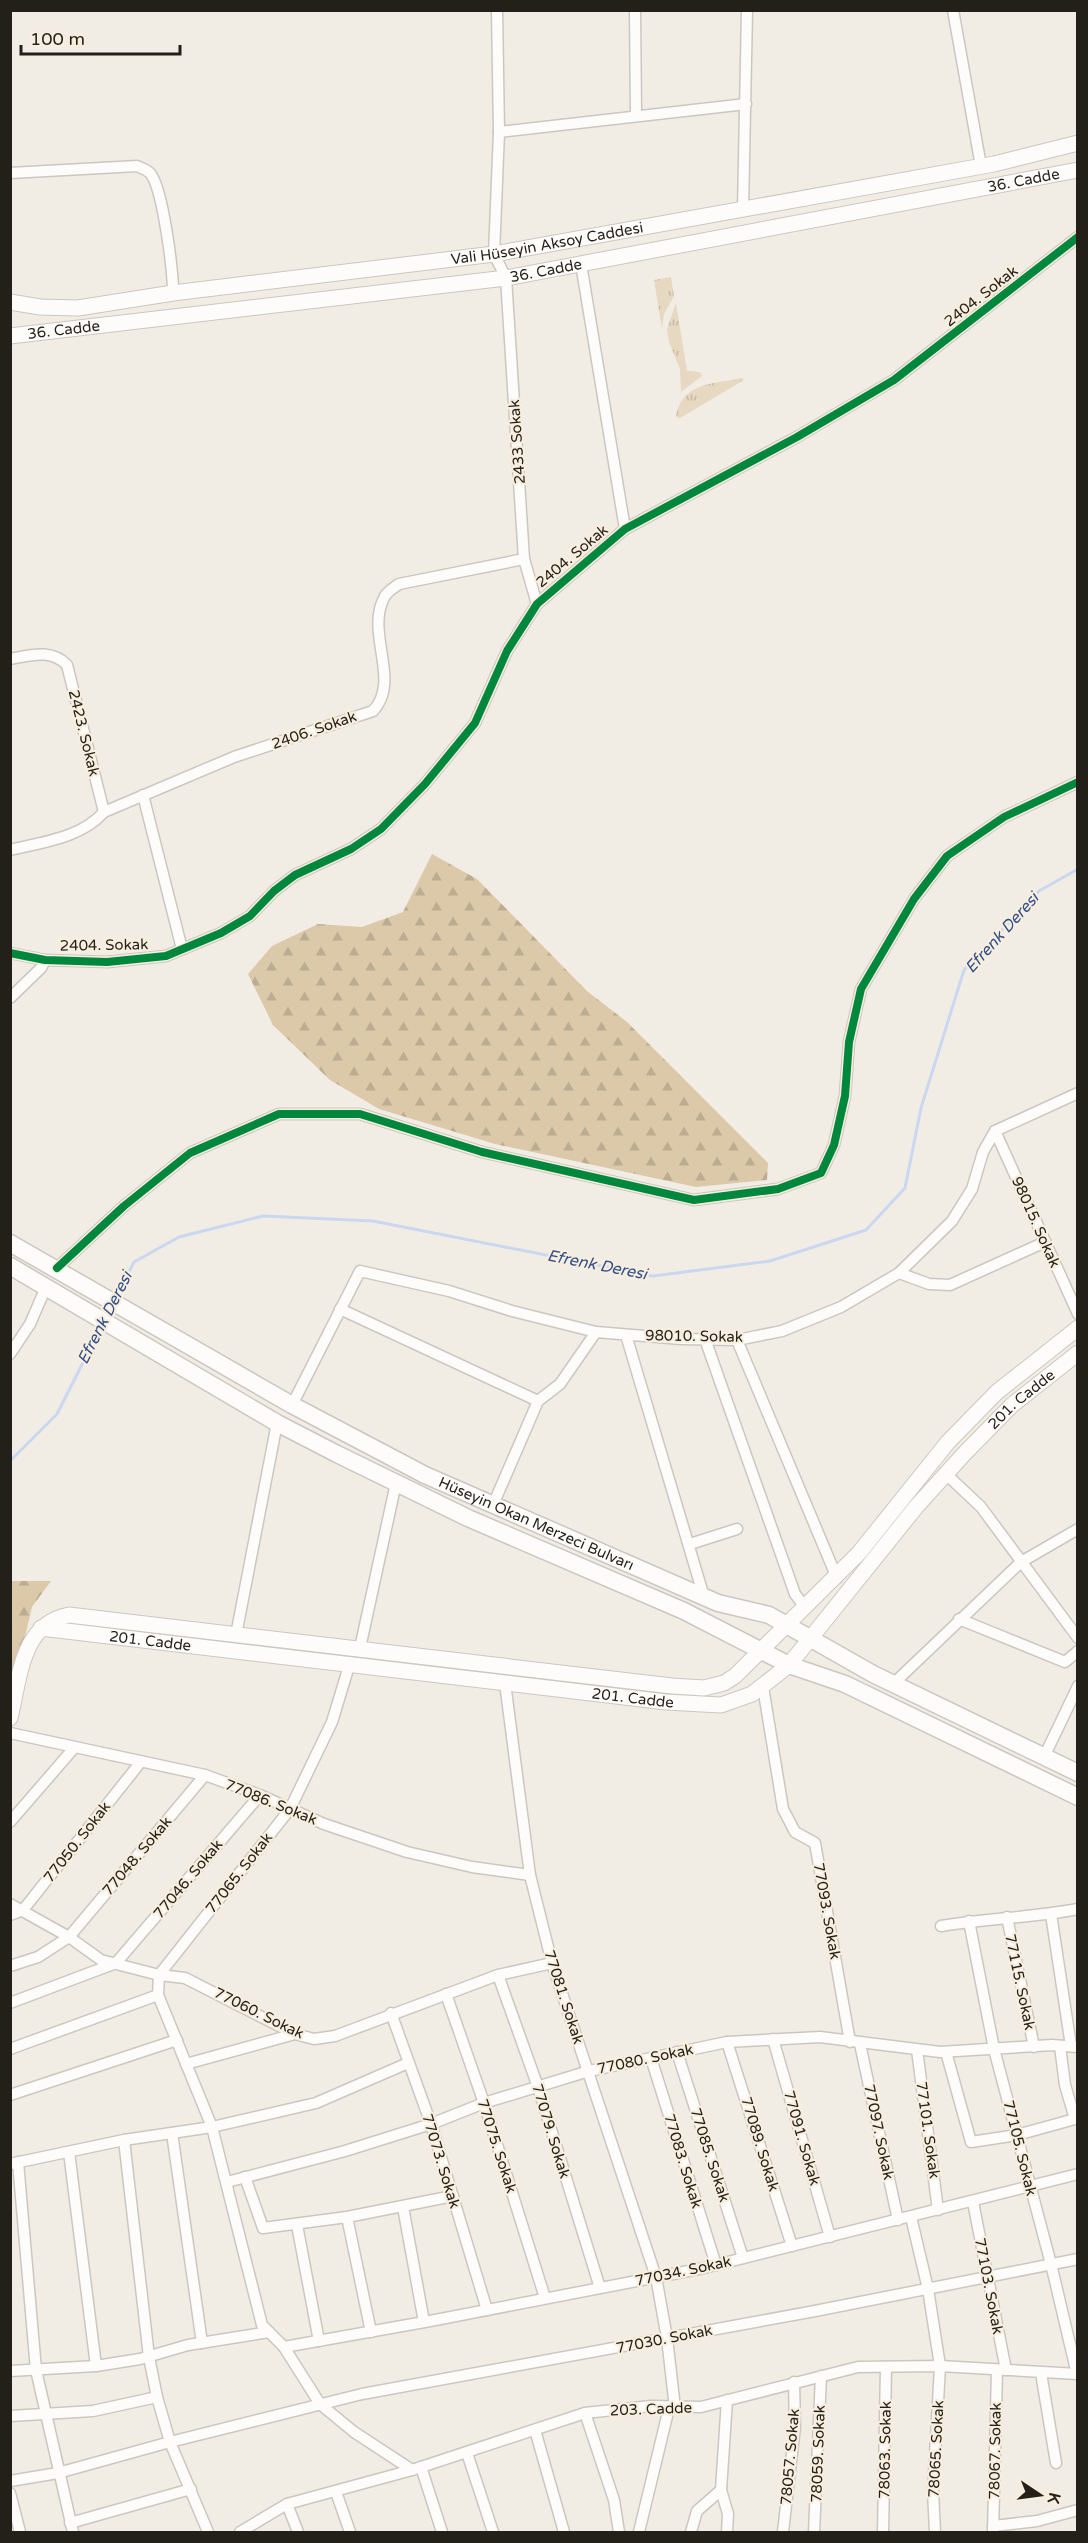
<svg xmlns="http://www.w3.org/2000/svg" width="1088" height="2543" font-family="'Varela Round',sans-serif">
<style>
.grass{fill:url(#grass-tufts)}
.forest{fill:url(#forest-firs)}
.lines{fill:none;stroke-linecap:round;stroke-linejoin:round}
.stream{stroke:#c9d7f0;stroke-width:3}
.street-casing{stroke:#cbc7c0;stroke-width:13}
.secondary-casing{stroke:#cbc7c0;stroke-width:17}
.primary-casing{stroke:#cbc7c0;stroke-width:19}
.street{stroke:#fdfcfb;stroke-width:10}
.secondary{stroke:#fdfcfb;stroke-width:15}
.primary{stroke:#fdfcfb;stroke-width:16}
.cycleway-casing{stroke:#f8eede;stroke-width:11}
.cycleway{stroke:#00873e;stroke-width:8}
.labels{text-anchor:middle;dominant-baseline:central;stroke-width:4.5;stroke-linejoin:round;paint-order:stroke}
.street-label{font-size:15px;fill:#231f19;stroke:#f8eede}
.water-label{font-size:16px;font-style:italic;fill:#314f8c;stroke:#f8eede}
</style>
<defs>
<pattern id="grass-tufts" width="24" height="20" patternUnits="userSpaceOnUse" patternTransform="scale(1.5)"><rect width="24" height="20" fill="#e6d8c1"/><path d="M3 7l-1-3M5 7V3M7 7l1-3M15 17l-1-3M17 17v-4M19 17l1-3" fill="none" stroke="#c5b9a5"/></pattern>
<pattern id="forest-firs" width="22" height="20" patternUnits="userSpaceOnUse" patternTransform="scale(1.5)"><rect width="22" height="20" fill="#dcc9a9"/><path d="M5 1l3.5 6h-7zM16 11l3.5 6h-7z" fill="#bcac91"/></pattern>
</defs>
<rect width="100%" height="100%" fill="#f2ede4"/>
<g class="grass">
<polygon points="671,277 674,296 664,314 662,329 654,280"/>
<polygon points="676,303 687,371 700,372 702,376 681,392 680,369 669,342 667,329"/>
<path d="M 742,378 L 744,380 L 680,418 L 676,417 C 681,383 712,384 742,378 Z"/>
</g>
<g class="forest">
<polygon points="432,854 477,879 587,991 627,1022 768,1163 767,1180 696,1187 495,1144 379,1109 330,1080 273,1025 248,974 272,946 318,924 362,927 403,912"/>
<polygon points="11,1581 51,1581 32,1607 11,1697"/>
</g>
<g class="lines">
<g class="stream">
<polyline points="116,1297 134,1262 179,1237 263,1216 373,1221 653,1276 770,1261 866,1230 905,1188 921,1108 964,970 1039,891 1078,869"/>
<polyline points="10,1461 57,1414 101,1327"/>
</g>
<g class="street-casing">
<g id="street">
<polyline points="497,10 499,132 494,254 506,278 524,559 537,604"/>
<polyline points="635,10 636,115"/>
<polyline points="953,10 981,166"/>
<polyline points="499,132 746,104"/>
<path d="M 10,173 L 137,166 C 141,168 147,170 150,173 C 163,188 173,271 173,293"/>
<polyline points="743,210 747,10"/>
<polyline points="581,264 625,529"/>
<path d="M 10,659 C 32,655 51,649 67,665 L 104,812"/>
<polyline points="143,795 182,949"/>
<path d="M 10,850 C 43,842 81,838 104,812 L 234,757 L 373,711 C 402,680 364,632 385,596 C 388,591 395,587 399,584 L 524,559"/>
<polyline points="10,953 45,960 107,962 166,956 221,933 250,916 274,891 295,875 351,849 381,829 425,784 475,723 507,651 537,604 625,529 797,437 894,380 1078,237"/>
<polyline points="10,998 41,968 45,960"/>
<polyline points="995,1131 1078,1314"/>
<polyline points="57,1268 124,1206 190,1153 279,1114 360,1114 482,1152 694,1200 778,1189 821,1173 834,1145 845,1096 849,1042 861,989 914,899 947,856 1004,817 1078,782"/>
<polyline points="899,1273 929,1284 950,1285 1045,1242"/>
<polyline points="340,1309 538,1401"/>
<polyline points="626,1335 704,1597"/>
<polyline points="705,1339 795,1594 804,1606"/>
<polyline points="737,1340 837,1578"/>
<polyline points="10,1354 30,1324 46,1287"/>
<polyline points="292,1405 360,1271 449,1291 512,1311 596,1332 681,1339 737,1340 782,1331 841,1307 899,1273 952,1221 972,1189 983,1152 995,1131 1078,1093"/>
<polyline points="946,1474 981,1507 1078,1638"/>
<polyline points="493,1505 538,1401 560,1384 596,1332"/>
<polyline points="690,1544 737,1529"/>
<polyline points="959,1619 1065,1662 1078,1651"/>
<polyline points="236,1635 277,1423"/>
<polyline points="360,1648 396,1483"/>
<polyline points="349,1666 332,1722 290,1809 159,1975 158,1995 212,2127 262,2325 284,2347 320,2404 354,2432 412,2470"/>
<polyline points="505,1683 530,1875 552,1963 656,2277 667,2338 675,2408"/>
<polyline points="893,1684 1021,1562 1078,1529"/>
<polyline points="763,1687 783,1809 795,1832 815,1843 850,2042"/>
<polyline points="10,1733 205,1775 260,1795 324,1824 407,1852 472,1867 530,1875"/>
<polyline points="1044,1757 1078,1686"/>
<polyline points="10,1822 74,1748"/>
<polyline points="10,1904 69,1937 101,1960 159,1975 185,1978 295,2034 314,2039 335,2036 498,1975 552,1963"/>
<polyline points="1051,1914 1071,2046"/>
<polyline points="10,1915 23,1910 140,1763"/>
<polyline points="1007,1917 1034,2047"/>
<polyline points="969,1921 994,2049 1051,2264 1077,2374"/>
<path d="M 941,1926 C 986,1918 1032,1918 1078,1909"/>
<polyline points="10,1966 38,1957 69,1937 205,1775"/>
<polyline points="498,1975 538,2087 600,2288"/>
<polyline points="446,1994 484,2103 545,2298"/>
<polyline points="10,2003 116,1963 260,1795"/>
<polyline points="391,2013 431,2124 487,2310"/>
<polyline points="773,2039 830,2237"/>
<polyline points="727,2042 792,2246"/>
<polyline points="860,2044 898,2220"/>
<polyline points="10,2049 158,1995"/>
<polyline points="917,2050 938,2210"/>
<polyline points="677,2052 743,2258"/>
<polyline points="946,2052 971,2142 1017,2135 1075,2119 1065,2085 1060,2046"/>
<polyline points="651,2058 716,2265"/>
<polyline points="186,2064 295,2034"/>
<polyline points="10,2095 177,2040"/>
<polyline points="172,2133 202,2343"/>
<polyline points="124,2140 149,2357 157,2397 170,2442 208,2532"/>
<polyline points="69,2152 96,2366"/>
<polyline points="18,2162 36,2370 73,2532"/>
<polyline points="10,2164 124,2140 212,2127 316,2103 408,2063"/>
<polyline points="245,2177 263,2228 347,2217 453,2196"/>
<polyline points="227,2182 345,2151 431,2124 484,2103 589,2071 727,2042 820,2037 940,2052 1052,2045 1078,2047"/>
<polyline points="973,2202 1006,2370"/>
<polyline points="403,2207 424,2322"/>
<polyline points="347,2217 371,2332"/>
<polyline points="911,2217 928,2289 940,2366 933,2491 935,2532"/>
<polyline points="297,2225 319,2341"/>
<polyline points="284,2347 430,2321 704,2268 1078,2174"/>
<polyline points="10,2371 96,2366 140,2359 188,2345 269,2332"/>
<polyline points="1041,2373 1056,2463"/>
<polyline points="727,2400 721,2490 728,2514 727,2532"/>
<polyline points="585,2413 614,2500 619,2532"/>
<polyline points="10,2416 93,2411 157,2397"/>
<polyline points="535,2430 564,2532"/>
<polyline points="467,2453 493,2532"/>
<polyline points="421,2467 442,2532"/>
<polyline points="10,2481 58,2473 170,2442 362,2394 815,2311 1078,2259"/>
<polyline points="336,2492 350,2532"/>
<polyline points="10,2493 20,2532"/>
<polyline points="287,2504 298,2532"/>
<polyline points="70,2523 191,2489"/>
<polyline points="993,2526 1037,2521 1078,2510"/>
<polyline points="240,2532 287,2504 412,2470 585,2413 651,2406 701,2407 858,2367 940,2366 1078,2374"/>
<polyline points="639,2532 669,2408"/>
<polyline points="691,2532 697,2511 721,2490"/>
<polyline points="783,2532 795,2427 794,2382"/>
<polyline points="814,2532 821,2376"/>
<polyline points="883,2532 886,2367"/>
<polyline points="993,2532 997,2370"/>
</g>
</g>
<g class="secondary-casing">
<g id="secondary">
<path id="s1" d="M 10,302 L 40,307 L 78,308 L 173,293 L 494,254 L 994,164 L 1078,143"/>
<path id="s2" d="M 10,336 L 506,278 L 1078,170"/>
<path id="s3" d="M 41,1628 L 666,1702 L 721,1705 L 752,1694 L 789,1665 L 916,1507 L 964,1454 L 1012,1405 L 1078,1353"/>
<path d="M 10,1718 C 20,1678 21,1624 69,1615 L 672,1686 L 704,1688 L 724,1683 L 735,1676 L 859,1553 L 948,1442 L 997,1392 L 1078,1328"/>
</g>
</g>
<g class="primary-casing">
<g id="primary">
<path id="s4" d="M 10,1243 L 292,1405 L 425,1475 L 718,1603 L 769,1615 L 873,1674 L 1078,1773"/>
<polyline points="10,1266 277,1423 337,1454 468,1518 684,1611 789,1665 845,1684 1078,1797"/>
</g>
</g>
<use href="#street" class="street"/>
<use href="#secondary" class="secondary"/>
<use href="#primary" class="primary"/>
<g class="cycleway-casing">
<g id="cycleway">
<polyline points="10,953 45,960 107,962 166,956 221,933 250,916 274,891 295,875 351,849 381,829 425,784 475,723 507,651 537,604 625,529 797,437 894,380 1078,237"/>
<polyline points="57,1268 124,1206 190,1153 279,1114 360,1114 482,1152 694,1200 778,1189 821,1173 834,1145 845,1096 849,1042 861,989 914,899 947,856 1004,817 1078,782"/>
</g>
</g>
<use href="#cycleway" class="cycleway"/>
</g>
<g class="labels">
<g class="street-label">
<text stroke="none"><textPath href="#s2" startOffset="1026">36. Cadde</textPath></text>
<text stroke="none"><textPath href="#s1" startOffset="542">Vali Hüseyin Aksoy Caddesi</textPath></text>
<text stroke="none"><textPath href="#s2" startOffset="540">36. Cadde</textPath></text>
<text transform="translate(981 296) rotate(-38)">2404. Sokak</text>
<text stroke="none"><textPath href="#s2" startOffset="54">36. Cadde</textPath></text>
<text transform="translate(517 442) rotate(-94)">2433 Sokak</text>
<text transform="translate(572 556) rotate(-40)">2404. Sokak</text>
<text transform="translate(314 730) rotate(-19)">2406. Sokak</text>
<text transform="translate(84 733) rotate(76)">2423. Sokak</text>
<text transform="translate(104 945) rotate(-1)">2404. Sokak</text>
<text transform="translate(1036 1222) rotate(66)">98015. Sokak</text>
<text transform="translate(694 1336) rotate(1)">98010. Sokak</text>
<text stroke="none"><textPath href="#s3" startOffset="1118">201. Cadde</textPath></text>
<text stroke="none"><textPath href="#s4" startOffset="597">Hüseyin Okan Merzeci Bulvarı</textPath></text>
<text stroke="none"><textPath href="#s3" startOffset="110">201. Cadde</textPath></text>
<text stroke="none"><textPath href="#s3" startOffset="596">201. Cadde</textPath></text>
<text transform="translate(271 1802) rotate(22)">77086. Sokak</text>
<text transform="translate(77 1842) rotate(-52)">77050. Sokak</text>
<text transform="translate(137 1856) rotate(-50)">77048. Sokak</text>
<text transform="translate(239 1873) rotate(-52)">77065. Sokak</text>
<text transform="translate(188 1879) rotate(-50)">77046. Sokak</text>
<text transform="translate(827 1911) rotate(80)">77093. Sokak</text>
<text transform="translate(1020 1982) rotate(78)">77115. Sokak</text>
<text transform="translate(564 1997) rotate(72)">77081. Sokak</text>
<text transform="translate(259 2013) rotate(26)">77060. Sokak</text>
<text transform="translate(645 2059) rotate(-12)">77080. Sokak</text>
<text transform="translate(928 2130) rotate(82)">77101. Sokak</text>
<text transform="translate(551 2131) rotate(73)">77079. Sokak</text>
<text transform="translate(879 2132) rotate(78)">77097. Sokak</text>
<text transform="translate(802 2138) rotate(74)">77091. Sokak</text>
<text transform="translate(760 2144) rotate(73)">77089. Sokak</text>
<text transform="translate(497 2146) rotate(72)">77075. Sokak</text>
<text transform="translate(1020 2148) rotate(76)">77105. Sokak</text>
<text transform="translate(710 2155) rotate(72)">77085. Sokak</text>
<text transform="translate(441 2161) rotate(73)">77073. Sokak</text>
<text transform="translate(683 2161) rotate(73)">77083. Sokak</text>
<text transform="translate(683 2271) rotate(-12)">77034. Sokak</text>
<text transform="translate(989 2286) rotate(79)">77103. Sokak</text>
<text transform="translate(664 2339) rotate(-11)">77030. Sokak</text>
<text transform="translate(651 2409) rotate(-2)">203. Cadde</text>
<text transform="translate(936 2449) rotate(-87)">78065. Sokak</text>
<text transform="translate(885 2450) rotate(-89)">78063. Sokak</text>
<text transform="translate(995 2451) rotate(-89)">78067. Sokak</text>
<text transform="translate(818 2454) rotate(-88)">78059. Sokak</text>
<text transform="translate(790 2457) rotate(-85)">78057. Sokak</text>
</g>
<g class="water-label">
<text transform="translate(1002 933) rotate(-48)">Efrenk Deresi</text>
<text transform="translate(597 1265) rotate(11)">Efrenk Deresi</text>
<text transform="translate(105 1318) rotate(-63)">Efrenk Deresi</text>
</g>
</g>
<rect width="1088" height="2543" fill="none" stroke="#231f19" stroke-width="24"/>
<g transform="translate(1040 2495) rotate(103)" stroke="#f8eede" stroke-width="4.5" paint-order="stroke">
<path d="M0-4.5L10 22L0 15L-10 22Z" fill="#231f19"/>
<text y="-9" font-size="16" font-weight="bold" text-anchor="middle" fill="#231f19">K</text>
</g>
<path d="M21 45v9h159v-9" fill="none" stroke="#231f19" stroke-width="3"/>
<text x="30" y="45" font-size="18" fill="#231f19" stroke="#f8eede" stroke-width="4.5" paint-order="stroke">100 m</text>
</svg>
